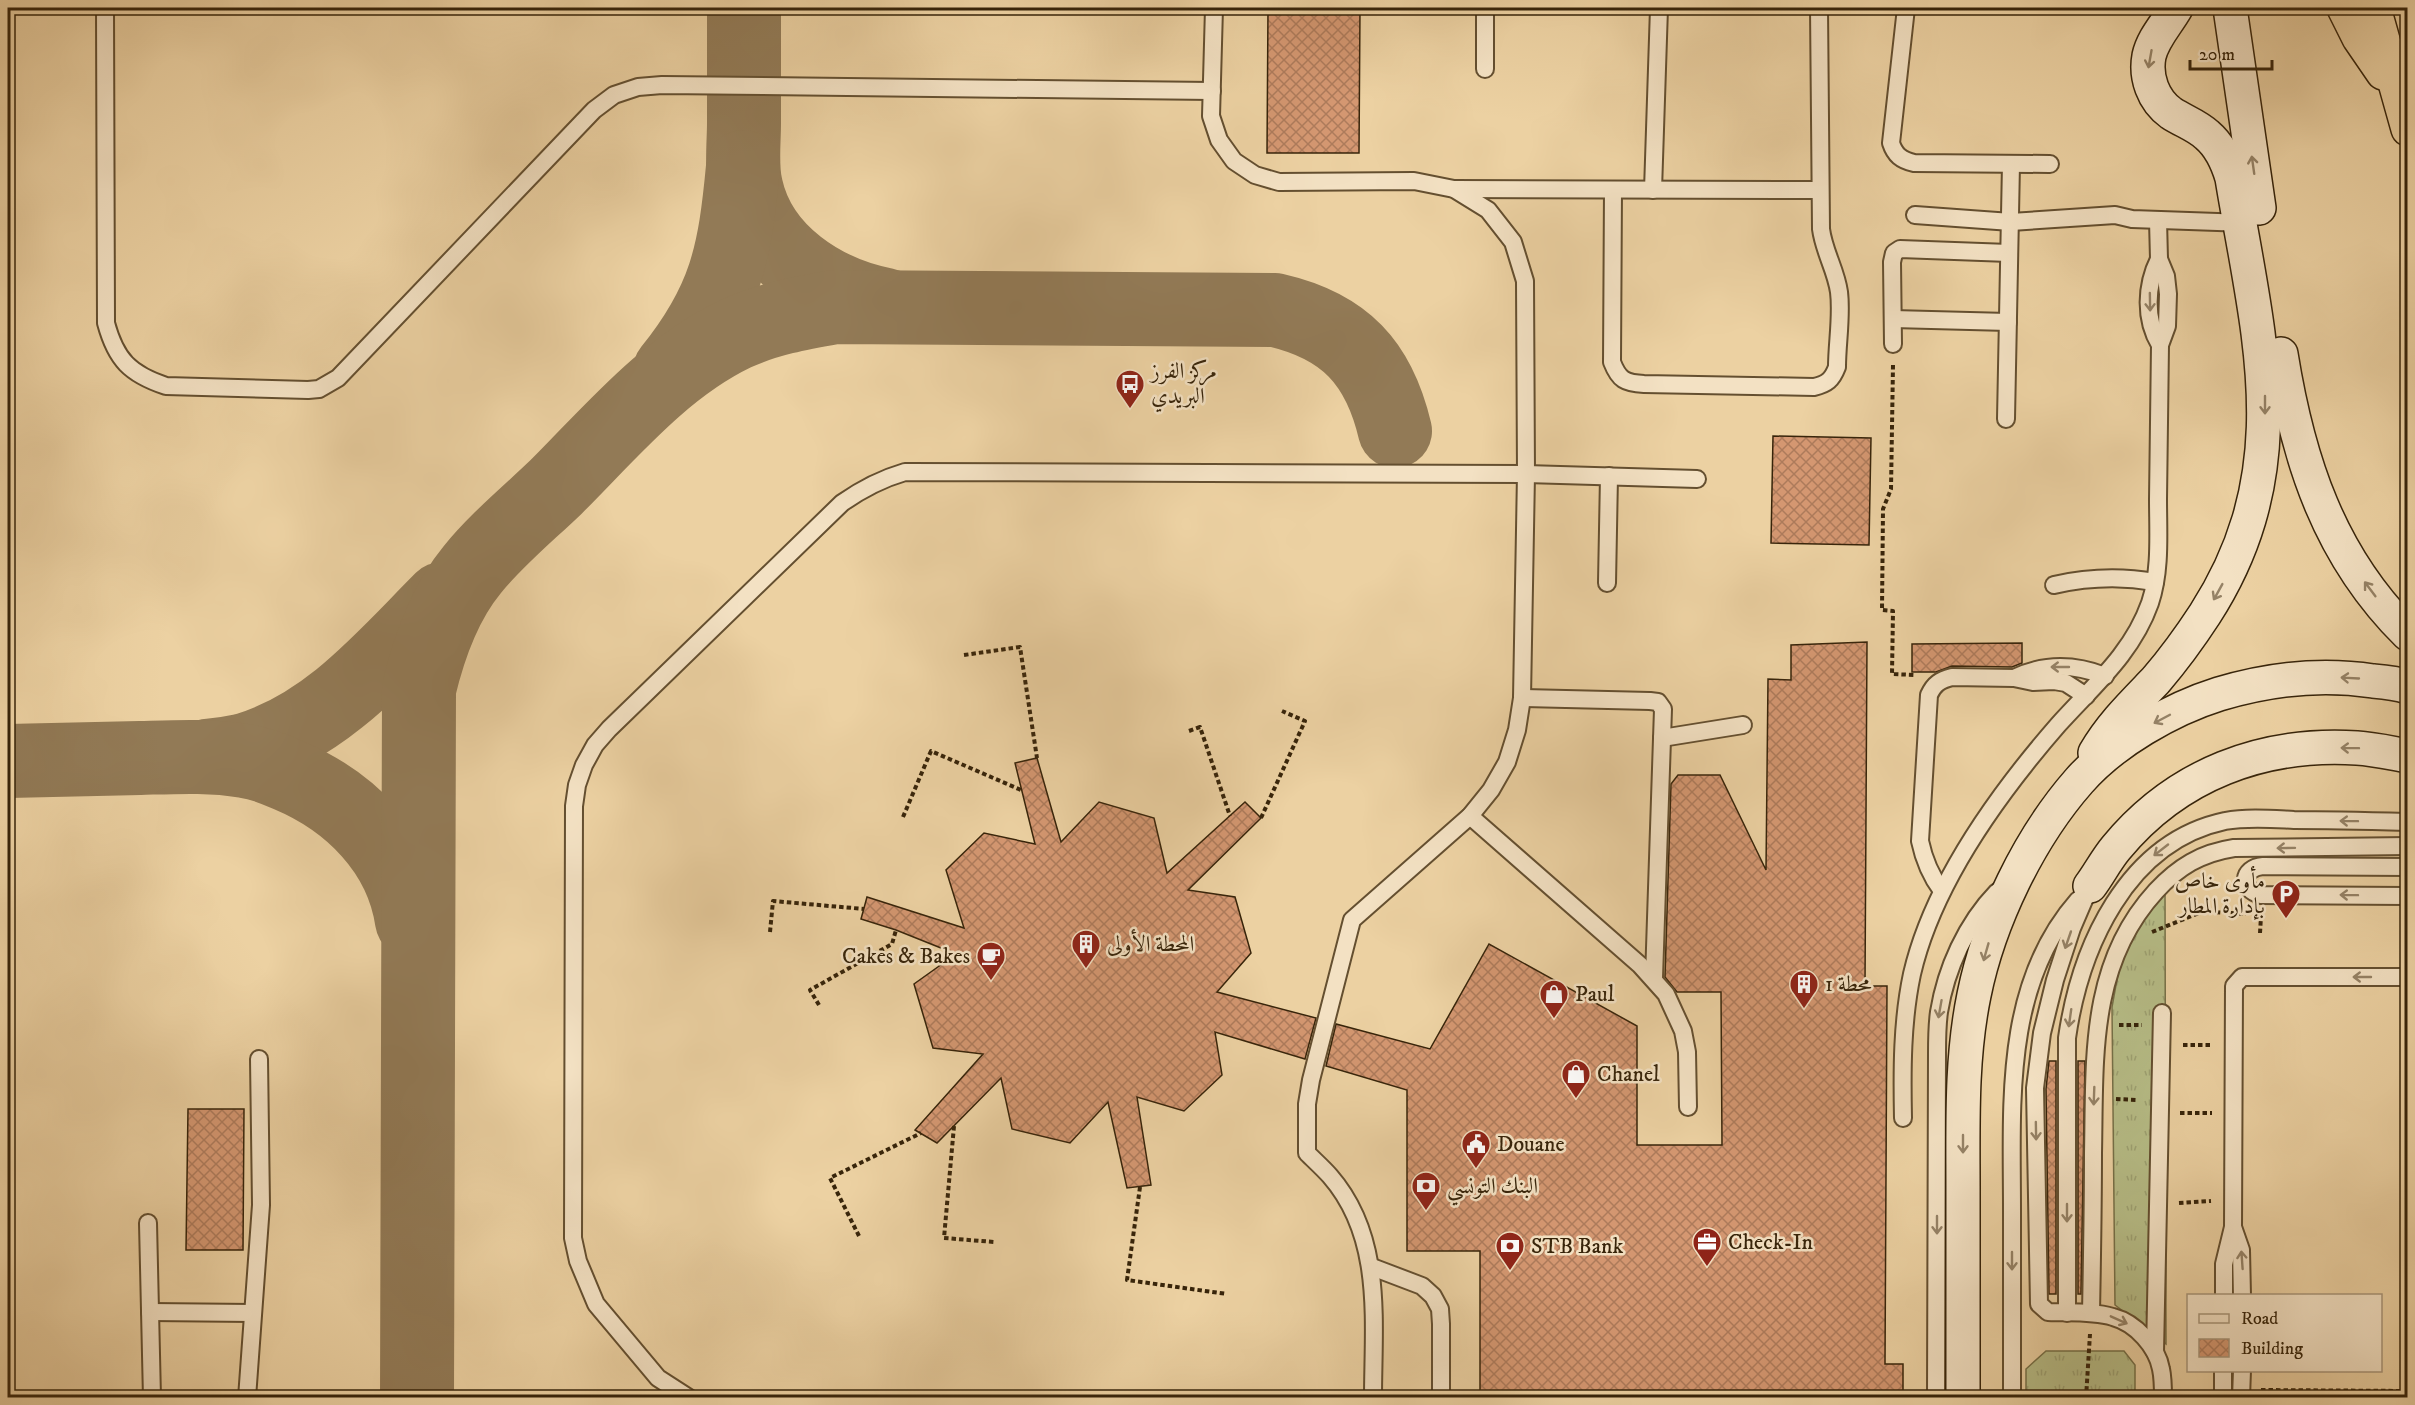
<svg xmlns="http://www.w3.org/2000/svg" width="2415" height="1405" font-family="'IM FELL DW Pica',Amiri,serif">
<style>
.grass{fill:url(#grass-tufts);stroke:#767048;stroke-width:1.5}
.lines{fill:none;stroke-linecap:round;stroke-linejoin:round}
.taxiway{stroke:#927a56;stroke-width:74}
.building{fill:url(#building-cross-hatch);stroke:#37240a;stroke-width:1.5}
.lane-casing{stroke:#644f30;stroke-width:20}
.secondary-casing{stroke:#37240a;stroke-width:36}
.highway-casing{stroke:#37240a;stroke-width:36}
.path{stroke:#37240a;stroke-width:4;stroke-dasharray:4.5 3;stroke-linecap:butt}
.lane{stroke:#f3e1c3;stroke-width:16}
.secondary{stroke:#f3e1c3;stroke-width:33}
.highway{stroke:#ecd1a2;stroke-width:33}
.oneway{stroke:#958266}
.labels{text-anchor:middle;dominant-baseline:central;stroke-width:5;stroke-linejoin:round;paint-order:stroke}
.poi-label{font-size:22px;fill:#37240a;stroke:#f3e1c3;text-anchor:start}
</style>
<defs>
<pattern id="grass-tufts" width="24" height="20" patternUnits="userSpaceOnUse" patternTransform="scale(1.5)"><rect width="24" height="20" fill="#b6bc86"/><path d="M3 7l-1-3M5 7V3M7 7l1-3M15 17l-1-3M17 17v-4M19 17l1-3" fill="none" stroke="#9da172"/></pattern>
<pattern id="building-cross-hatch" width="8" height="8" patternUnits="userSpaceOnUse" patternTransform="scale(1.5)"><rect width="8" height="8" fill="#d49771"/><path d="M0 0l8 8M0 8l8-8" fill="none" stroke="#ad7b5b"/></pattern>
</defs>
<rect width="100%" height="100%" fill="#ecd1a2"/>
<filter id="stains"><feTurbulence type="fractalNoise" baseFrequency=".00333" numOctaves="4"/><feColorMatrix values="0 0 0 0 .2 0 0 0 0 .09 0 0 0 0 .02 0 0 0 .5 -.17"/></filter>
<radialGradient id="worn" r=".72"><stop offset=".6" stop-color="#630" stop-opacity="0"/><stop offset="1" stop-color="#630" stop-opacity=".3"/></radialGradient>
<g class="grass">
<polygon points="2165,886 2166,1344 2115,1305 2112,1007 2122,952"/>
<polygon points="2046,1351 2124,1351 2135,1365 2135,1397 2026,1397 2026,1369"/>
</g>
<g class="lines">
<g class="taxiway">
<path d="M 744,8 C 744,46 744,84 744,123 C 744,143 741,167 746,187 C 760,252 824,293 886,305"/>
<path d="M 670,370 C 726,301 735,253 743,167"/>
<path d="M 207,756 C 221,754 235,753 248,749 C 329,724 384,657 442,599"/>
<path d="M 8,761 C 52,760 96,759 140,758 C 175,757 210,755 245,761 C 259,763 275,769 288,775 C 350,801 402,852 412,921"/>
<path d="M 417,1398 L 419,689 C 429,647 444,604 472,570 C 496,540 529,513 556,487 C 611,432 664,368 735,334 C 767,319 801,313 835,307 L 1275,310 C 1345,326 1379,363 1395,431"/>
</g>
</g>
<g class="building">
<polygon points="1268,8 1360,8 1359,153 1267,153"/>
<polygon points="1773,436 1871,438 1869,545 1771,543"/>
<polygon points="1867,642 1865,986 1887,986 1885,1364 1903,1364 1903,1398 1480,1398 1480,1251 1407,1251 1407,1090 1326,1066 1336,1024 1430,1049 1489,944 1637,1026 1637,1145 1722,1145 1721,992 1677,992 1665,977 1671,784 1678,775 1720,775 1766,870 1768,679 1791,680 1791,645"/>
<polygon points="2022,643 2022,663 2012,667 1952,666 1936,672 1912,672 1912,644"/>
<polygon points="1037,758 1061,842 1099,802 1154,818 1167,873 1245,802 1261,818 1188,890 1235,897 1251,953 1217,992 1316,1018 1305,1059 1215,1032 1222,1075 1184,1111 1137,1097 1151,1185 1127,1188 1108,1102 1070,1143 1012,1129 1001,1078 937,1143 915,1130 983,1054 933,1048 914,984 956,954 896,930 861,919 867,897 964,928 946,870 984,833 1035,844 1015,763"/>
<polygon points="2049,1061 2056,1061 2056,1294 2049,1294 2046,1089"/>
<polygon points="2078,1061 2085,1061 2081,1294 2078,1294"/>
<polygon points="188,1109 244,1109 243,1250 186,1250"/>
</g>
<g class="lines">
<g class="lane-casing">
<g id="lane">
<path d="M 105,8 L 106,323 C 116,360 130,374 166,386 L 308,390 L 319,389 L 338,378 L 594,110 L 614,95 L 638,87 L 662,85 L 1212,91"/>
<path d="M 1214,8 L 1211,116 L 1219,140 L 1234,161 L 1255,175 L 1279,182 L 1414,181 L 1454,189 L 1488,210 L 1513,242 L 1525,281 L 1526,474 L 1522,698 L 1517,730 L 1507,762 L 1491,790 L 1470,816 L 1352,920 L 1311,1080 L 1307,1104 L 1307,1153 C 1315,1161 1323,1168 1330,1176 C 1384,1238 1373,1322 1373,1398"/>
<path d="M 1906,8 L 1891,143 C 1895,155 1901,160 1914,163 L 2050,164"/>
<polyline points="1485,69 1485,8"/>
<polyline points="1454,189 1819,190"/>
<path d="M 1613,190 L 1612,362 C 1619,380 1625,383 1644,384 L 1814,387 C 1827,384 1832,380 1837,367 C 1837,343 1842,316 1839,292 C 1836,270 1824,252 1821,229 L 1819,8"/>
<polyline points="1653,190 1659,8"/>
<polyline points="1915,215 2011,222 2115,215 2132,219 2246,223"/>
<path d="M 2159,259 C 2146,285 2144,319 2160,345"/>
<polyline points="1893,319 2008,322"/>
<polyline points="1893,344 1892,262 1894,253 1900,249 2009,253"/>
<polyline points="2006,419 2011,164"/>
<polyline points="1607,583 1609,476"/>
<path d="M 2054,585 C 2089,577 2120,576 2155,582"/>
<path d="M 2014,678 C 2045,663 2074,664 2105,676"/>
<polyline points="1522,698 1650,701 1658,702 1663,709 1654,978"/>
<polyline points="1662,738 1743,725"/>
<polyline points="1470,816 1640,965 1666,994 1683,1031 1687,1052 1688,1107"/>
<path d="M 2408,867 L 2263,866 C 2241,868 2240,890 2261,895 L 2408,896"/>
<path d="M 2090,886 L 2072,928 L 2055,980 L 2042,1033 L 2035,1088 L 2039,1304 L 2048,1312 C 2070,1313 2092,1311 2113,1317 C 2136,1323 2157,1347 2161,1369 C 2163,1378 2163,1389 2163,1398"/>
<path d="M 1942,891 C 1930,875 1924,860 1920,841 L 1929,695 C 1934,684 1940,680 1952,677 L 2014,678 L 2033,682 L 2054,681 L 2066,683 L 2086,696"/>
<path d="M 1903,1118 C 1902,1070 1902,1021 1912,974 C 1933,883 1998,794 2058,725 C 2093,686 2132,654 2150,603 C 2161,570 2158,533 2158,499 C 2159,448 2159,396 2160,345 L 2167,326 L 2168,294 L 2166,276 L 2159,259 L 2158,220"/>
<polyline points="148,1223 152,1398"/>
<polyline points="2233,1227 2241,1250 2242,1296"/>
<polyline points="1372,1267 1422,1286 1433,1296 1440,1309 1441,1324 1441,1398"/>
<polyline points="2224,1296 2224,1264 2233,1227 2234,986 2242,977 2408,977"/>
<polyline points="150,1312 253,1313"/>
<path d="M 2067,1313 L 2067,1038 C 2080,948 2126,842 2225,821 C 2247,817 2272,819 2294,820 C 2332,820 2370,821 2408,822"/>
<path d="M 2091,1313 C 2092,1260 2093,1207 2093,1153 C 2095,1060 2088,965 2156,891 C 2178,867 2201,853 2234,848 L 2408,846"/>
<polyline points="2155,1352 2162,1013"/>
<polyline points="247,1398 261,1205 259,1059"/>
<path d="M 689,1398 L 658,1378 L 596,1304 L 578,1261 L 573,1238 L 574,806 L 577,785 L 584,765 L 595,745 L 609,729 L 842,503 C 862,489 881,479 905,472 L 1526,474 L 1697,479"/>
<path d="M 1936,1398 L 1937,1054 C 1937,1041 1937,1026 1939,1012 C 1946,969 1966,924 1997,892"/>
<path d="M 2012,1398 C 2012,1335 2012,1272 2012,1210 C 2012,1104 2003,985 2078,900"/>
<polyline points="2223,1398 2223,1370"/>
<polyline points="2241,1398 2242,1370"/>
</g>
</g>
<g class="secondary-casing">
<g id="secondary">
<polyline points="2230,8 2259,208"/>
<path d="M 2281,354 C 2298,460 2329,556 2408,634"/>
<path d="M 2095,753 C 2111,725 2134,703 2156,680 C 2174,659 2190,637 2205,614 C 2299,468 2258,336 2232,178 C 2227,161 2220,146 2207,135 C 2196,125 2183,121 2171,113 C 2153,100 2145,77 2149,56 C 2153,38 2167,24 2176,8"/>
<path d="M 2090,886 C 2099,874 2106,860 2116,848 C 2177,774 2263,742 2357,748 C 2374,749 2391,753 2408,756"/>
<path d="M 1963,1398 C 1963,1327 1963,1257 1963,1186 C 1963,1123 1961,1058 1974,995 C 1989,921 2029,838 2079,781 C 2113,742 2171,709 2219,694 C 2269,679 2321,673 2373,681 C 2385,682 2397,683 2408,687"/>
</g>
</g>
<g class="highway-casing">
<g id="highway">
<polyline points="2344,8 2359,38 2383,73"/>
<polyline points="2374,8 2408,129"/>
</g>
</g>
<g class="path">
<polyline points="1893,365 1891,489 1883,509 1882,610 1893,611 1892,674 1916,675"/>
<polyline points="964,655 1020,647 1037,758"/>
<polyline points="1189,731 1200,727 1230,816"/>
<polyline points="903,817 931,751 1021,790"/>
<polyline points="1261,818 1305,721 1282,711"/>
<polyline points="770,932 773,901 864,909"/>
<polyline points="2152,932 2199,913 2212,912 2246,914"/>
<polyline points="2260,933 2261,916"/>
<polyline points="819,1005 810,990 892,944 896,930"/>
<polyline points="2119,1025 2142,1025"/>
<polyline points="2183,1045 2211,1045"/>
<polyline points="2116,1099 2138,1100"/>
<polyline points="2180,1113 2212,1113"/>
<polyline points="954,1126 944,1238 994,1242"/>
<polyline points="1140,1187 1127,1280 1227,1294"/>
<polyline points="2179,1203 2211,1201"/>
<polyline points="859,1236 830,1178 921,1133"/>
<polyline points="2261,1390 2408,1391"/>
<polyline points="2032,1395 2141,1393"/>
<polyline points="2086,1398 2090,1334"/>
</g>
<use href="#lane" class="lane"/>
<use href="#secondary" class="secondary"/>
<use href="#highway" class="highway"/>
</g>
<defs><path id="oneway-shaft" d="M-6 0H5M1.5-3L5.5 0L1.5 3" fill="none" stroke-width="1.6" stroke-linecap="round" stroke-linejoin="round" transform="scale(1.5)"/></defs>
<g class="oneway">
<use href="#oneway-shaft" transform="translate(2150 59) rotate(100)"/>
<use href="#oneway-shaft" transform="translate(2253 165) rotate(-98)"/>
<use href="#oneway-shaft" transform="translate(2150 302) rotate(89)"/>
<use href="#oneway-shaft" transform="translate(2265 405) rotate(90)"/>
<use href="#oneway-shaft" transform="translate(2370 589) rotate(-127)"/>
<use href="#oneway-shaft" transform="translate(2218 592) rotate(119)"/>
<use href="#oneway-shaft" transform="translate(2060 667) rotate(180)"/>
<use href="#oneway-shaft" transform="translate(2350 678) rotate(-177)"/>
<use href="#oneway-shaft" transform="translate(2162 719) rotate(152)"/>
<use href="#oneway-shaft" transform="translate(2350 748) rotate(-179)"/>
<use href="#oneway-shaft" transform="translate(2349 821) rotate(-179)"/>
<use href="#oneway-shaft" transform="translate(2286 848) rotate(179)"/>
<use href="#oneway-shaft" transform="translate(2161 850) rotate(142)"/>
<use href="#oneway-shaft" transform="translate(2349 895) rotate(-179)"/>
<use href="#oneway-shaft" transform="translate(2068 940) rotate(109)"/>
<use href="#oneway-shaft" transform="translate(1986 952) rotate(106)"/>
<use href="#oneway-shaft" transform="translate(2362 977) rotate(180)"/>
<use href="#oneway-shaft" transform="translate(1940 1009) rotate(100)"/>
<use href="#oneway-shaft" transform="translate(2070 1018) rotate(98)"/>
<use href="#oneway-shaft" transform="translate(2094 1096) rotate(92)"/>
<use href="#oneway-shaft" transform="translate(2036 1131) rotate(89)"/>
<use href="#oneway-shaft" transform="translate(1963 1144) rotate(90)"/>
<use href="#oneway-shaft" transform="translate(2067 1213) rotate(90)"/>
<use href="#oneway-shaft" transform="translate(1937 1225) rotate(90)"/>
<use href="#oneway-shaft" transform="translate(2242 1260) rotate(-94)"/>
<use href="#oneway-shaft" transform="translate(2012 1261) rotate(90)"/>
<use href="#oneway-shaft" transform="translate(2119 1320) rotate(24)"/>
</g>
<defs>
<g id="bus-pin" transform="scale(1.5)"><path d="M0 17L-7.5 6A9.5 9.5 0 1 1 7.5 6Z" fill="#8f2418" stroke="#f3e1c3"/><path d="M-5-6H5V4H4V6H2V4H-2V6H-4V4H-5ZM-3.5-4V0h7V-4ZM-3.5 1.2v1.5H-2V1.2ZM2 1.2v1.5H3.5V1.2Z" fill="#fff"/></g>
<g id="parking-pin" transform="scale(1.5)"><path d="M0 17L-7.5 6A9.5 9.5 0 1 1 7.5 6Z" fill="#8f2418" stroke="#f3e1c3"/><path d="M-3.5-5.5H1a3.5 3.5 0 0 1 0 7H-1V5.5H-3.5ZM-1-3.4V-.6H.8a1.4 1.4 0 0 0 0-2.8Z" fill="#fff"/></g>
<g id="building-pin" transform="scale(1.5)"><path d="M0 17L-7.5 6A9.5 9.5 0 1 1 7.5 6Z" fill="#8f2418" stroke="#f3e1c3"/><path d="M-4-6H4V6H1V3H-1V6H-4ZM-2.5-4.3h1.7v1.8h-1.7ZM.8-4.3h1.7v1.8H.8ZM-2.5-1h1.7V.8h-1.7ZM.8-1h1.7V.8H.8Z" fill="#fff"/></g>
<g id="cafe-pin" transform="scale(1.5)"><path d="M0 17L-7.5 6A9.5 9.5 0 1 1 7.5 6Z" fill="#8f2418" stroke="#f3e1c3"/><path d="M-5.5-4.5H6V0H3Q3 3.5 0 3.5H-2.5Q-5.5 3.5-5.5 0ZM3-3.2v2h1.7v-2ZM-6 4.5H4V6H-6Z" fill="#fff"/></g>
<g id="shop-pin" transform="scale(1.5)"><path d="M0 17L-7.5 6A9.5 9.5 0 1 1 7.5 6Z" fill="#8f2418" stroke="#f3e1c3"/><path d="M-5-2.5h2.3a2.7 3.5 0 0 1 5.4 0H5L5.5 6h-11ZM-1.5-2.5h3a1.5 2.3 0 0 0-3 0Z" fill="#fff"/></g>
<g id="civic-pin" transform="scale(1.5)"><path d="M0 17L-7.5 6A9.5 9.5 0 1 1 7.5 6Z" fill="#8f2418" stroke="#f3e1c3"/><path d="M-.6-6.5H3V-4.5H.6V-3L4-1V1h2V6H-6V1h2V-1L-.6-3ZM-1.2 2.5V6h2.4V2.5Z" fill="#fff"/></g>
<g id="bank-pin" transform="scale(1.5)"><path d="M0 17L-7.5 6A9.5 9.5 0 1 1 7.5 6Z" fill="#8f2418" stroke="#f3e1c3"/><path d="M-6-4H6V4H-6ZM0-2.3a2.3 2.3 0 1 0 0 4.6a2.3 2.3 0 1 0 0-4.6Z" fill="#fff"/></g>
<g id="office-pin" transform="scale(1.5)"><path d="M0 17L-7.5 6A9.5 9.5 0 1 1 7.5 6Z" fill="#8f2418" stroke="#f3e1c3"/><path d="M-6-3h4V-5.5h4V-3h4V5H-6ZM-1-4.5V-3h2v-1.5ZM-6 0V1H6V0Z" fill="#fff"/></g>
</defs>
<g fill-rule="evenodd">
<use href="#bus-pin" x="1130" y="384"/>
<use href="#parking-pin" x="2286" y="894"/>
<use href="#building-pin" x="1086" y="944"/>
<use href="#cafe-pin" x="991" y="956"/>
<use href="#building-pin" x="1804" y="984"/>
<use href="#shop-pin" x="1554" y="994"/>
<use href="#shop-pin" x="1576" y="1074"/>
<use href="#civic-pin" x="1476" y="1144"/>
<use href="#bank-pin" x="1426" y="1186"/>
<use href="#office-pin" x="1707" y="1242"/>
<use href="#bank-pin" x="1510" y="1246"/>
</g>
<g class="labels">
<g class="poi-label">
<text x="1151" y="371">مركز الفرز<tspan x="1151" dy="25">البريدي</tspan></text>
<text x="2265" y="881" text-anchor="end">مأوى خاص<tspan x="2265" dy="25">بإدارة المطار</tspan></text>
<text x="1107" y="944">المحطة الأولى</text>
<text x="970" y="956" text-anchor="end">Cakes &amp; Bakes</text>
<text x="1825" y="984">محطة 1</text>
<text x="1575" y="994">Paul</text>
<text x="1597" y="1074">Chanel</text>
<text x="1497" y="1144">Douane</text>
<text x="1447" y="1186">البنك التونسي</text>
<text x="1728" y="1242">Check-In</text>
<text x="1531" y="1246">STB Bank</text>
</g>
</g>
<rect width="2415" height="1405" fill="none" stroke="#ecd1a2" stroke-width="30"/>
<rect x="9" y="9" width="2397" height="1387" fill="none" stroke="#37240a" stroke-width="3"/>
<rect x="15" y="15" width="2385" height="1375" fill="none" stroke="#37240a" stroke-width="1.5"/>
<rect x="2187" y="1294" width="195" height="78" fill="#f3e1c3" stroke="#a89579" stroke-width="1.5"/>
<rect x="2199" y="1314" width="30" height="9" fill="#f3e1c3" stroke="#a89579" stroke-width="1.5"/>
<text x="2241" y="1324" font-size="18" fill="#37240a">Road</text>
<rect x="2199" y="1339" width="30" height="18" fill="url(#building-cross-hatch)" stroke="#a89579" stroke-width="1.5"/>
<text x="2241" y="1354" font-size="18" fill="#37240a">Building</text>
<path d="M2190 60v9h82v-9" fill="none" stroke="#37240a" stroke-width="3"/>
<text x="2199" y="60" font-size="18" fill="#37240a" stroke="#f3e1c3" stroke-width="4.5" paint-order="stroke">20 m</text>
<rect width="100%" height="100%" filter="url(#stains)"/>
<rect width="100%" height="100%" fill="url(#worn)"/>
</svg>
